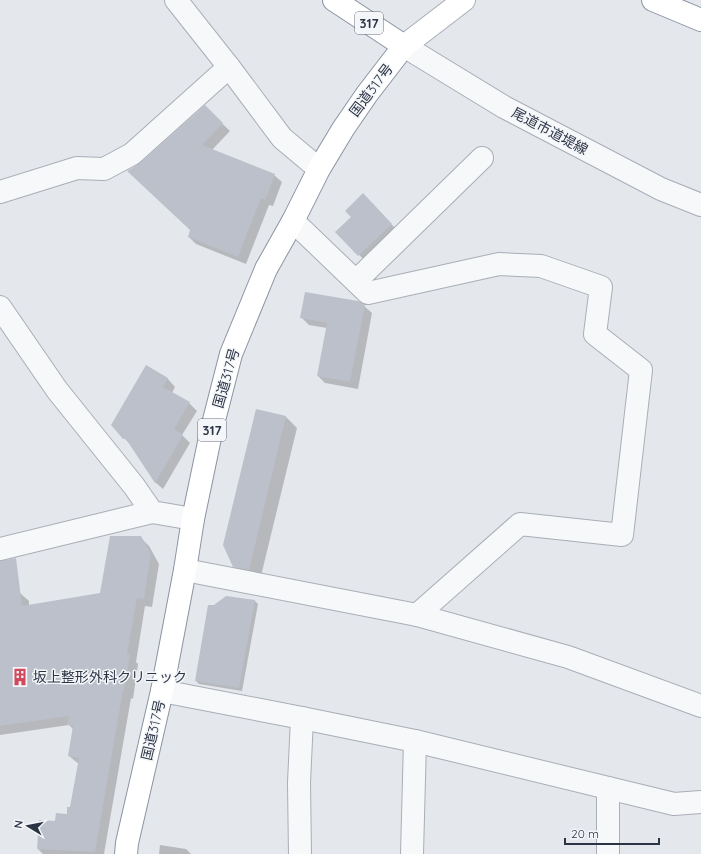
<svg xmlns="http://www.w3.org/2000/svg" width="701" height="854" font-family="Quicksand,'Noto Sans JP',sans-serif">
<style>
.shadow{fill:#0003}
.building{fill:#bbc0ca}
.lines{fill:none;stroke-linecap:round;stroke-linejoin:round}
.minor-casing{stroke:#a9aeb7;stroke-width:24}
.tertiary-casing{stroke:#a9aeb7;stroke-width:24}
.secondary-casing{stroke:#a9aeb7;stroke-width:24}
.trunk-casing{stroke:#8b94a3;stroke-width:24}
.motorway-casing{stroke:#8b94a3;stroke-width:24}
.minor{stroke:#f7f8fa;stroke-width:22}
.tertiary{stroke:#f7f8fa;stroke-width:22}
.secondary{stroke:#fff;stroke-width:22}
.trunk{stroke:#fff;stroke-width:22}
.motorway{stroke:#fff;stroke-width:22}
.labels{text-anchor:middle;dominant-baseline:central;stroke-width:3;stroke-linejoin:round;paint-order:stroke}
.shield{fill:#f4f6f9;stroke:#676e7b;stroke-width:1}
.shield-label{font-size:13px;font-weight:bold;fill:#2b3445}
.street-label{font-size:14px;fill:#2b3445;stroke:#f4f6f9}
.poi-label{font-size:14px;fill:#2b3445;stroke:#f4f6f9;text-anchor:start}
</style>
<rect width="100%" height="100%" fill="#e4e7ec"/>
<g class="shadow">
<polygon points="205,107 230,131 212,150 274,175 282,182 273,206 269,205 246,264 196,244 189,237 191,230 141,164"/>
<polygon points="370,202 399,232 367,263 337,232"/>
<polygon points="364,306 372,313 358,389 325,383 318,376 327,328 309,325 302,318"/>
<polygon points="147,367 168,379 175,387 172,393 189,403 197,411 182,435 190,443 163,489 155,482 132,446 124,438"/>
<polygon points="257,410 286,417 297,428 260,580 245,577 234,566"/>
<polygon points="140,537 149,546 159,564 152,607 145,606 136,662 138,664 133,699 131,698 104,854 43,854 38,849 40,821 56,822 68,815 71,808 79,764 69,756 74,730 69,725 0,735 0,596 20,593 29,601 29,606 101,594"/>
<polygon points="255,601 258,604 242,691 199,684 196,681"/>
<polygon points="160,845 186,849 191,854 159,854"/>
</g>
<g class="building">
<polygon points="205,105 223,123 202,145 275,174 265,200 261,198 238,257 188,237 190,230 127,171 140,163"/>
<polygon points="363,193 392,224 358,256 335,232 351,217 345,211"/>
<polygon points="305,292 358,301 365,305 350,382 317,376 327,323 300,318"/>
<polygon points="146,365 168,378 163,387 190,402 174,429 183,435 155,483 126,439 123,439 111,425"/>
<polygon points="256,409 286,416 249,570 233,567 223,545"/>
<polygon points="110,536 141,536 151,554 144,599 137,598 127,654 130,655 124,691 123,690 95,852 37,849 39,820 55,821 56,813 67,814 67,807 70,807 79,758 68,756 73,726 67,725 69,716 0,726 0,561 16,558 22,606 100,593"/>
<polygon points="226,596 255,600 239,688 195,681 208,605 214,605"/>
</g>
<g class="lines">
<g class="minor-casing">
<g id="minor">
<polyline points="176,0 229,67 282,138 319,169"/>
<polyline points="0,192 77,168 104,169 132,154 229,67"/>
<polyline points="293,221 368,293 499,264 541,266 601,287 595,334 641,370 622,535 520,524 417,615"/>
<polyline points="356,281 482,158"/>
<polyline points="0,307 57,390 134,486 152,512 193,519"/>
<polyline points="0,549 152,512"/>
<polyline points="185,570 417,615 568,657 701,706"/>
<polyline points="162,691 302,718 415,741 674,804 701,802"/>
<polyline points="300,854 299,783 302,718"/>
<polyline points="412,854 415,741"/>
<polyline points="608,854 608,788"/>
</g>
</g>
<g class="tertiary-casing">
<polyline id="tertiary" points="404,46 504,107 661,189 701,205"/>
</g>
<g class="secondary-casing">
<polyline id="secondary" points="404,46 464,0"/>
</g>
<g class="trunk-casing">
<polyline id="trunk" points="126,854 127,843 162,691 185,570 193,519 212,428 231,354 266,269 293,221 319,169 343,129 367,94 404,46 334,0"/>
</g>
<g class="motorway-casing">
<polyline id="motorway" points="653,0 701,20"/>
</g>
<use href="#minor" class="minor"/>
<use href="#tertiary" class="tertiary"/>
<use href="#secondary" class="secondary"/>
<use href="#trunk" class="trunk"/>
<use href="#motorway" class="motorway"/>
</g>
<defs>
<g id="building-bare" transform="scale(1.38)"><path d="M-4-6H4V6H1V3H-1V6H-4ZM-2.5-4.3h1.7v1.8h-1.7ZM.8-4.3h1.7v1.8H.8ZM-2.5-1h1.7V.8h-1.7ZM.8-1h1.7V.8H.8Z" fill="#d1495b" stroke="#f4f6f9" stroke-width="2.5" paint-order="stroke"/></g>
</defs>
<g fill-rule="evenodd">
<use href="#building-bare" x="20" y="677"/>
</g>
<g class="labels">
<g class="shield">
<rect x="355" y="12" width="28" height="22" rx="3"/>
<rect x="198" y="419" width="28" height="22" rx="3"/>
</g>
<g class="shield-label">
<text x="369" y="23">317</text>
<text x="212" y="430">317</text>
</g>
<g class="street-label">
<text transform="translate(371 90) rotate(-53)">国道317号</text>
<text transform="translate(550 131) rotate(28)">尾道市道堤線</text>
<text transform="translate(226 378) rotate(-74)">国道317号</text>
<text transform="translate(153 730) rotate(-77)">国道317号</text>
</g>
<g class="poi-label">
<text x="33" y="677">坂上整形外科クリニック</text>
</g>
</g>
<g transform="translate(28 826) rotate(280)" stroke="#f4f6f9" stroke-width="3" paint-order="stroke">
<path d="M0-3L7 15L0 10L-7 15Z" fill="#2b3445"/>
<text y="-6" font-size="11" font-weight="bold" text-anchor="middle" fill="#2b3445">N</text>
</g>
<path d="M565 838v6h94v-6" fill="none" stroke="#2b3445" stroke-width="2"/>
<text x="571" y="838" font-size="12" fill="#2b3445" stroke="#f4f6f9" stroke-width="3" paint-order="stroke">20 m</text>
</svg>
